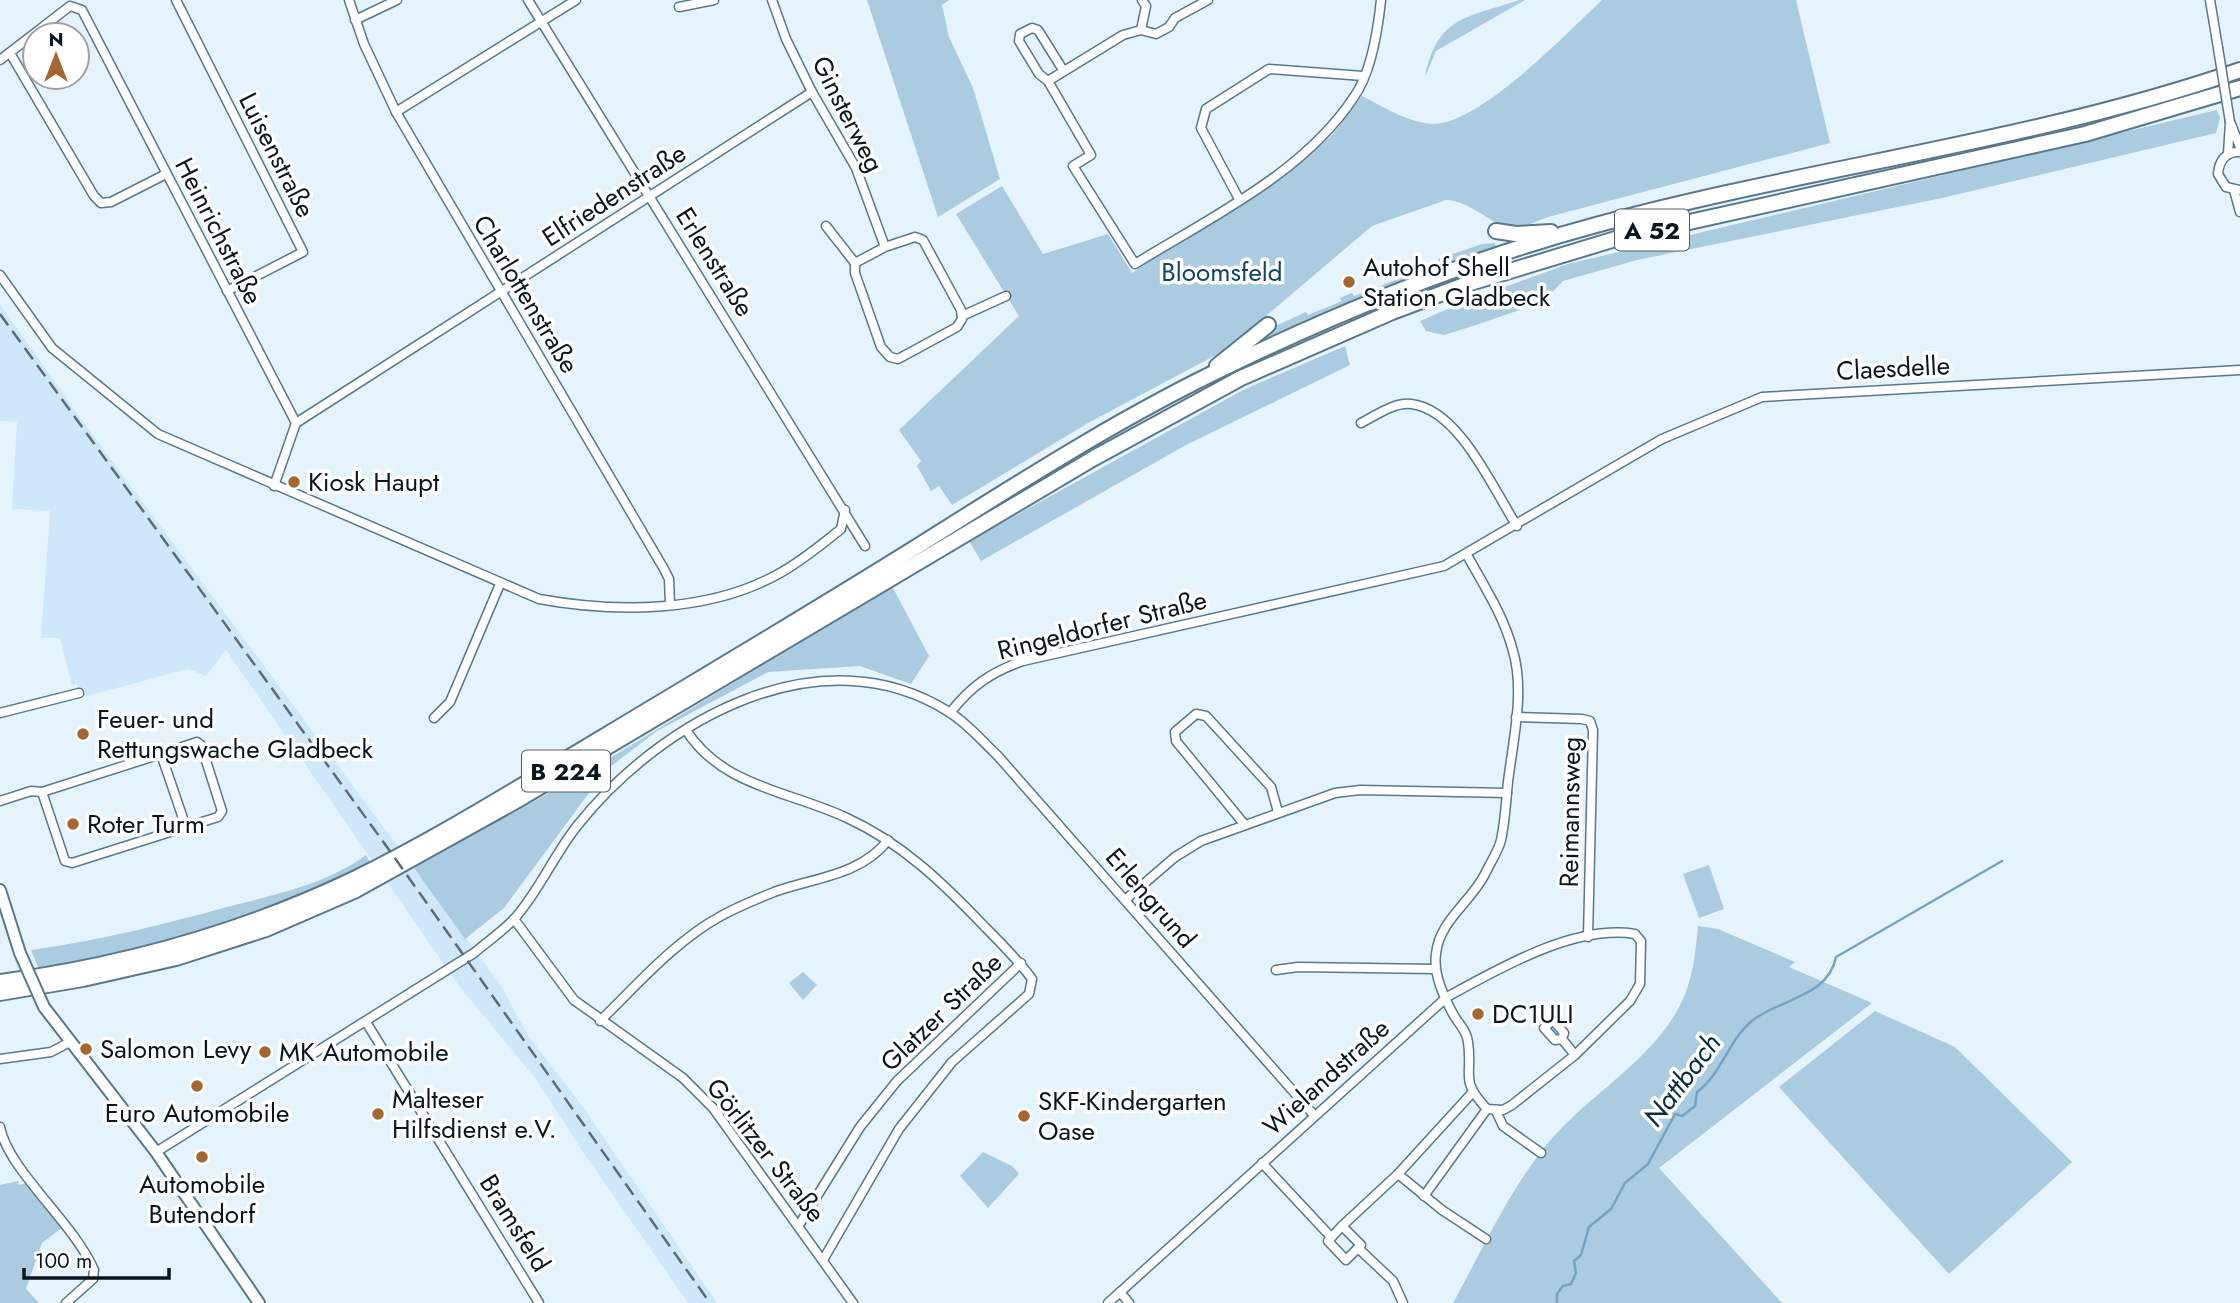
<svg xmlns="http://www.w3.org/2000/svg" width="2240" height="1303" font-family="Jost,sans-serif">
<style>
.built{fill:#cfe8f9}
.green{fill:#abcbe0}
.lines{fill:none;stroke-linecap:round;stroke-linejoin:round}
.stream{stroke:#77a3c0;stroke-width:2.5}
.street-casing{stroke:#58788d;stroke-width:11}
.secondary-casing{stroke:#58788d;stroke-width:14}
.highway-casing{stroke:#58788d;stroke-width:18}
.street{stroke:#fff;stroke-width:8}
.secondary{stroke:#fff;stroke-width:10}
.highway{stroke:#fff;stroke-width:14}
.rail{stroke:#5d6b73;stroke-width:2.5;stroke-dasharray:14 7;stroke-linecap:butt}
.street-bridge-casing{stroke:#58788d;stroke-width:11;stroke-linecap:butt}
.secondary-bridge-casing{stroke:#58788d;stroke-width:14;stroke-linecap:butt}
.street-bridge{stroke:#fff;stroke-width:8}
.secondary-bridge{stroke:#fff;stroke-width:10}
.poi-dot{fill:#a66630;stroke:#fff;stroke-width:2.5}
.labels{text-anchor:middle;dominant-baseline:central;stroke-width:7;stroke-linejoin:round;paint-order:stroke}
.shield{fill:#fff;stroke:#535c62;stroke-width:2}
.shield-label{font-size:24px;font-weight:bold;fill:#09161e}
.street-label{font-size:26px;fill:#09161e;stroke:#fff}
.poi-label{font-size:26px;fill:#09161e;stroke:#fff;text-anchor:start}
.park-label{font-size:26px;fill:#0e4664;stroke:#fff}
.water-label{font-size:28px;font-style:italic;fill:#062d42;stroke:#fff}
</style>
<rect width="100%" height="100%" fill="#e5f3fc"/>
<polygon class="built" points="0,304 81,419 500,984 527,1034 583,1107 717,1303 688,1303 583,1152 536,1079 459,986 226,650 206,676 188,669 79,698 77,684 72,685 60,638 41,638 50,511 12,509 17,422 0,421"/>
<g class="green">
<polygon points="867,0 949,0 942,5 949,37 973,88 1000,179 938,217"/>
<path d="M 1519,0 L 1525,0 L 1436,51 L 1425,77 C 1437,16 1467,18 1519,0 Z"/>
<path d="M 1602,0 L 1796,0 L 1830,143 L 1548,217 C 1539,220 1527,226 1517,228 C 1496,231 1472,200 1446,200 L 1372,226 L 1267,315 L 1269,318 L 1219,360 L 1214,356 L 1088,423 L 952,505 L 939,486 L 931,491 L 917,466 L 921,461 L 899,430 L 1019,316 L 956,214 L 1002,186 L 1043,254 L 1108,234 L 1132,273 L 1307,157 L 1333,134 L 1362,96 C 1384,107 1416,128 1442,123 C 1490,113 1566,34 1602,0 Z"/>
<polygon points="2217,110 2220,118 2216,133 1942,198 1637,260 1563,281 1543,302 1473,326 1444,335 1426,331 1420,321 1471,299 1568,264"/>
<polygon points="1495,243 1496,247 1421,273 1262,341 1260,338 1269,329 1306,312 1308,315 1342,301 1340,298 1352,293 1354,296 1439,263 1438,259 1482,244"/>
<polygon points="1345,346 1350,365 1186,445 981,561 969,541 1243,390"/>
<polygon points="892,586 929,656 911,684 860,666 768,672 657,731 606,770 504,908 465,939 414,868 592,769"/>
<path d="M 366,855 L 370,862 C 270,919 152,950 39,970 L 31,950 C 99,941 164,924 231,906 C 277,894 327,884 366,855 Z"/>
<polygon points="1709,865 1724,909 1699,918 1683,874"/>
<path d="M 1698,926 L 1718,929 L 1795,962 L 1789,967 L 1872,1003 L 1659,1168 L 1782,1303 L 1453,1303 C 1483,1249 1509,1190 1548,1143 C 1592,1090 1663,1056 1687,989 C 1694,969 1696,947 1698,926 Z"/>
<polygon points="803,972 817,985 803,1000 789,983"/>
<polygon points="1875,1011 1955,1047 2072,1162 1949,1274 1779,1087"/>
<polygon points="983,1152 1012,1166 1019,1174 988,1208 960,1176"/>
<polygon points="18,1181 19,1185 27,1183 62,1228 42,1243 26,1289 39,1303 0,1303 0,1185"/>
</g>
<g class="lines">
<path class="stream" d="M 1557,1303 L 1557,1294 L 1563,1286 L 1571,1284 L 1576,1273 L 1574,1261 L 1581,1255 L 1589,1227 L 1611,1209 L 1625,1183 L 1648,1164 L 1675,1114 L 1682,1116 L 1695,1106 L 1697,1092 C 1722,1074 1728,1040 1753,1020 C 1782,998 1828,997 1836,957 L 2002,861"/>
<g class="street-casing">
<g id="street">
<polyline points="176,0 303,252 227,291"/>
<polyline points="349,0 364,44 396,112 664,569 669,579 670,605"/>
<polyline points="528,0 865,546"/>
<polyline points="772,0 786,39 812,92 856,168 885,247 915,237 923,240 961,310 962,319 957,327 898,359 890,357 881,347 855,273 855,263 885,247"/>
<polyline points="2210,0 2218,48"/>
<polyline points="679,7 714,0"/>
<polyline points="355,20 397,0"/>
<polyline points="1141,30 1146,6 1142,0"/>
<polyline points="10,53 94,196 101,203 111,202 166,174"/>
<polyline points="0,60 70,6 82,10 296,423 274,486"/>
<path d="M 1063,70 L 1038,30 L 1032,28 L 1020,34 L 1019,41 L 1039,74 L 1048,81 L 1091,155 L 1073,166 L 1135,264 C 1211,217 1304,173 1354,97 C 1371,73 1378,29 1381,0"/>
<polyline points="1048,81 1123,35 1141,30 1156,34 1169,27 1175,18 1208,0"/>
<polyline points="396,112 576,0"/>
<polyline points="2231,124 2240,147"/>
<path d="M 2240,152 C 2226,151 2219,161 2218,174 L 2226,187 L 2240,190"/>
<polyline points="2228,154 2230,122"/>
<polyline points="2234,190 2240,212"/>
<polyline points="1239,199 1201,128 1206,109 1269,69 1363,76"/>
<polyline points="826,226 855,263"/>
<path d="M 0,275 L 52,348 L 158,434 L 539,599 C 616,613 710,613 780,573 C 802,561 822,544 841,529 L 845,510"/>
<polyline points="962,316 1006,296"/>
<polyline points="296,423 812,92"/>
<path d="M 1361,423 C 1375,416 1394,402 1411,404 C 1459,409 1493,489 1517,526"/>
<polyline points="0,713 79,693"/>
<path d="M 950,713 C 971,686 991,672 1023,661 L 1444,566 L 1662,439 L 1762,397 L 2240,370"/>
<polyline points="1516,717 1582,719 1590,721 1593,730 1588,937"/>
<polyline points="434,718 450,702 500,584"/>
<path d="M 686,730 C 722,787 790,791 847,818 C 902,843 944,884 985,927 C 1002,944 1018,960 1032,979 L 1029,994 L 952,1062 L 899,1129 L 823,1260"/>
<polygon points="161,754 186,827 72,863 65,861 42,792"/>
<polyline points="161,754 197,742 201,745 222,811 218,817 186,827"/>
<polyline points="0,801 31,791 42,792"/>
<polyline points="1245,825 1176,741 1175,732 1196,714 1206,716 1271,787 1278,812"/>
<polyline points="1125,900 1175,857 1201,841 1335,793 1360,790 1507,793"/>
<polyline points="514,919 574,1000 683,1078 713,1108 853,1303"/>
<polyline points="1276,970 1298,967 1435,969"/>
<path d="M 600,1021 C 637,985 675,941 721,916 C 737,907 757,899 774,892 C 813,878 862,875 888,840"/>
<polyline points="366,1022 539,1303"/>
<polyline points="1562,1039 1564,1033 1553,1020 1544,1028 1555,1040 1562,1039 1575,1055"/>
<polyline points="0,1059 51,1052 70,1042"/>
<polyline points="1496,1111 1503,1126 1541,1153"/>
<path d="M 0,1127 C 8,1170 74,1223 94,1270 L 93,1279 L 66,1303"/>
<path d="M 156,1152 L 474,953 C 487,942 503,931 515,918 C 539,891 554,855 577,826 C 661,720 821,631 949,712 C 967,723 982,741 997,755 L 1314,1115"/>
<polyline points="1262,1163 1331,1237"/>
<polyline points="1398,1174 1442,1210 1486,1239"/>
<polyline points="1424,1196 1487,1109"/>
<polyline points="799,1225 860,1127 897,1081 1021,963"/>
<polyline points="1342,1226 1398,1174 1472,1093"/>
<polyline points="1358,1248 1346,1260 1328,1241 1342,1226 1361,1245 1358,1248 1393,1281 1403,1303"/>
<polyline points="1120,1292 1129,1303"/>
<path d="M 1108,1303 L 1447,997 C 1498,969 1575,924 1635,934 L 1641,941 L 1640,984 L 1630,1001 L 1575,1055 L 1512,1105 L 1503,1110 L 1487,1109 C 1459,1079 1473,1077 1468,1042 C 1467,1031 1458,1023 1453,1014 C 1444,997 1433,974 1436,954 C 1439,921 1471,902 1485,874 C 1490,863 1498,852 1501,840 C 1505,822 1506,801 1508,782 C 1513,740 1525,692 1513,651 C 1504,616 1484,586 1467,555"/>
</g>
</g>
<g class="secondary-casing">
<g id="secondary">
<polyline points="0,890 20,953"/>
<polyline points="44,1007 156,1152 259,1303"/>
</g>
</g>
<g class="highway-casing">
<g id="highway">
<polyline points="1496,231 1516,234 1551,232"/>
<polyline points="1217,366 1268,325"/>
<path d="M 0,982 C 120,966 242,932 352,880 C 440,837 524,784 608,734 C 706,675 804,617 902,556 C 1009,489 1116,419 1230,365 C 1348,308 1470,259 1596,225 C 1809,167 2031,142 2240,70"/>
<polyline points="0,993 83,979 176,958 266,929 356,890 516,801 1094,458 1241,378 1392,312 1467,284 1622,237 2085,134 2240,88"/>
</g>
</g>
<use href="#street" class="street"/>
<use href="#secondary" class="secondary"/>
<use href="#highway" class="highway"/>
<polyline class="rail" points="0,314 387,847 710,1303"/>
<g class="street-bridge-casing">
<polyline id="street-bridge" points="2218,48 2230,122"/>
</g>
<g class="secondary-bridge-casing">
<polyline id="secondary-bridge" points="20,953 44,1007"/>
</g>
<use href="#street-bridge" class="street-bridge"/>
<use href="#secondary-bridge" class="secondary-bridge"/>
</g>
<g class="poi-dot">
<circle cx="1349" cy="282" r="7"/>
<circle cx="294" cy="482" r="7"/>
<circle cx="83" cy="734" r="7"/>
<circle cx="73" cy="824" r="7"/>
<circle cx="1478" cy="1014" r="7"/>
<circle cx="86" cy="1049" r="7"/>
<circle cx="265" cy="1052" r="7"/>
<circle cx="197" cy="1086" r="7"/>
<circle cx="378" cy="1114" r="7"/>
<circle cx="1024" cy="1116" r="7"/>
<circle cx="202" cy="1157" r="7"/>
</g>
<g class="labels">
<g class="shield">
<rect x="1615" y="209.5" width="74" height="41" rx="5"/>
<rect x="522" y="750.5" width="88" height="41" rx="5"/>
</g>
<g class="shield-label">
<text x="1652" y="230">A 52</text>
<text x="566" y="771">B 224</text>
</g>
<g class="street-label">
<text transform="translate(848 114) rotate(63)">Ginsterweg</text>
<text transform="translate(277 155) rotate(63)">Luisenstraße</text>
<text transform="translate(614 195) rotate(-33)">Elfriedenstraße</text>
<text transform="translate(219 231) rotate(63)">Heinrichstraße</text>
<text transform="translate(715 262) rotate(58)">Erlenstraße</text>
<text transform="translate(526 294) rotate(59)">Charlottenstraße</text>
<text transform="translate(1893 368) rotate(-3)">Claesdelle</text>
<text transform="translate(1102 625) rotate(-14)">Ringeldorfer Straße</text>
<text transform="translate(1570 812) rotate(-89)">Reimannsweg</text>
<text transform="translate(1151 898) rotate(49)">Erlengrund</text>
<text transform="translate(941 1012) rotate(-44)">Glatzer Straße</text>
<text transform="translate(1326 1077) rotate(-42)">Wielandstraße</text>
<text transform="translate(766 1150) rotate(52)">Görlitzer Straße</text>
<text transform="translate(515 1223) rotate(58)">Bramsfeld</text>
</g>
<g class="poi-label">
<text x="1363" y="267">Autohof Shell<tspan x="1363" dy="30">Station Gladbeck</tspan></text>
<text x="308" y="482">Kiosk Haupt</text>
<text x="97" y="719">Feuer- und<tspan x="97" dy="30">Rettungswache Gladbeck</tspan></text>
<text x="87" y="824">Roter Turm</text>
<text x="1492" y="1014">DC1ULI</text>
<text x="100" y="1049">Salomon Levy</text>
<text x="279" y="1052">MK Automobile</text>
<text x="392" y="1099">Malteser<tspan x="392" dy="30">Hilfsdienst e.V.</tspan></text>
<text x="1038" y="1101">SKF-Kindergarten<tspan x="1038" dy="30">Oase</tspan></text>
<text x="197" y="1113" text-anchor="middle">Euro Automobile</text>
<text x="202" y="1184" text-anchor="middle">Automobile<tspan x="202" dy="30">Butendorf</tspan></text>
</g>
<g class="park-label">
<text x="1222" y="272">Bloomsfeld</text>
</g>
<g class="water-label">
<text transform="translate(1682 1080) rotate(-53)">Nattbach</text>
</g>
</g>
<g transform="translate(56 56)"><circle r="33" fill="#ffffff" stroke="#9da2a5" stroke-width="2"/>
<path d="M0-5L12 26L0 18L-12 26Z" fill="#a66630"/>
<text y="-10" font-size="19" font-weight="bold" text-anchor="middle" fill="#09161e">N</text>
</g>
<path d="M24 1268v10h145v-10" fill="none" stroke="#09161e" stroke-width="3.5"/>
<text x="35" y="1268" font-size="21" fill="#09161e" stroke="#ffffff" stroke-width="5" paint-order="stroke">100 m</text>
</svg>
